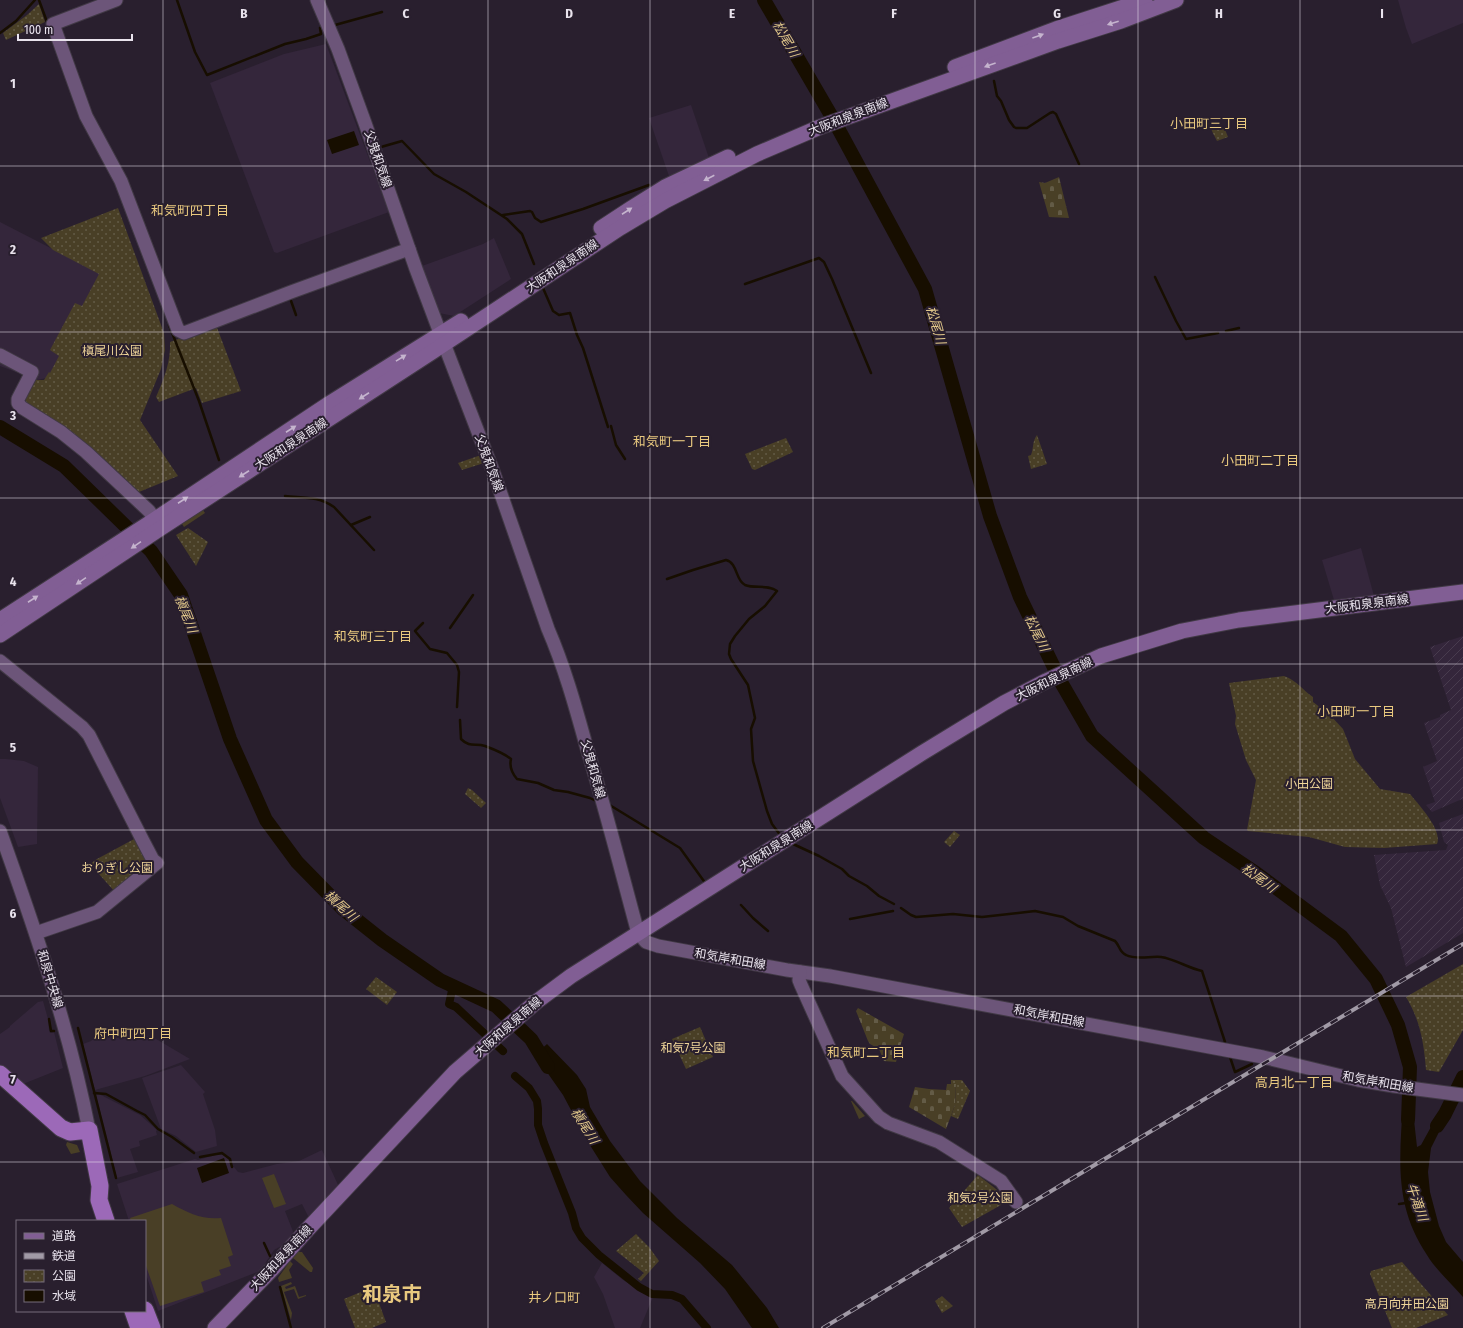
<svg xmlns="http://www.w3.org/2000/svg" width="1463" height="1328" font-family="'Fira Sans Condensed','Noto Sans JP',sans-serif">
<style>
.built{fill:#34263b}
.industrial{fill:url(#industrial-furrows)}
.grass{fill:#493f26}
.cemetery{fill:url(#cemetery-stones)}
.park{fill:url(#park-dots)}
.water{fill:#170e00}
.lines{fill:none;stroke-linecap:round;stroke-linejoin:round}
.stream{stroke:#170e00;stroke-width:2.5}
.canal{stroke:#170e00;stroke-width:8}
.river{stroke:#170e00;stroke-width:14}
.secondary-casing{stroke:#413945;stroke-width:15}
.primary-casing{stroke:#413945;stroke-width:17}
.highway-casing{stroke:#413945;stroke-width:19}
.secondary{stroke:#6c5579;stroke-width:13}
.primary{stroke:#815e94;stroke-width:15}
.highway{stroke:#9c69b8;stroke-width:17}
.rail-casing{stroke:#a19aa6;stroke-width:4}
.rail{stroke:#291f2e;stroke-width:2.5;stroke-dasharray:8;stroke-linecap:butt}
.oneway{fill:#c5b4ce}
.grid{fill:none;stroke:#e9e3ed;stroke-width:1;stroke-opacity:0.55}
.labels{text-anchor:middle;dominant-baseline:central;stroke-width:4;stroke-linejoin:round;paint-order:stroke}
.street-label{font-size:12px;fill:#e9e3ed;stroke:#291f2e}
.park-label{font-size:12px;fill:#f0d699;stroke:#291f2e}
.water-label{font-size:13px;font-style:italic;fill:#e1c78a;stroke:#291f2e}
.neighbourhood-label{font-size:13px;fill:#e9c97f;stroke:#291f2e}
.town-label{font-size:20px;font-weight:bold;fill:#e9c97f;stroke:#291f2e}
.grid-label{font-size:13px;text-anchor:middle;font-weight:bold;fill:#e9e3ed;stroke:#291f2e;stroke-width:4;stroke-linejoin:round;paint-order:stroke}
</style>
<defs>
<pattern id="industrial-furrows" width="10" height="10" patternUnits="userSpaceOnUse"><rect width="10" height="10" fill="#34263b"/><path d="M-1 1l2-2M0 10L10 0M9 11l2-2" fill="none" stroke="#483b4e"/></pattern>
<pattern id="cemetery-stones" width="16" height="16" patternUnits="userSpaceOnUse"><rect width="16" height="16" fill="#493f26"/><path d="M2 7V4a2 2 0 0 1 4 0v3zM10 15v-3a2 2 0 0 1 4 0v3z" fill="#635b46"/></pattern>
<pattern id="park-dots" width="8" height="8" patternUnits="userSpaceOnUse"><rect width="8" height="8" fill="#493f26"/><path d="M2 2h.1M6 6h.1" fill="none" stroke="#635b46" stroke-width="1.8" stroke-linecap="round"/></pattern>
</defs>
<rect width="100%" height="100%" fill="#291f2e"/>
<g class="built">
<polygon points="1398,0 1463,0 1463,23 1412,44 1406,28"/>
<polygon points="326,44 389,212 277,253 274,252 210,83 284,54"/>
<polygon points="691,105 709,158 669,176 649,118"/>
<polygon points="0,222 103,275 51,377 37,380 0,366"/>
<polygon points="494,238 511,279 454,316 439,313 422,266 483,244"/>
<polygon points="1361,548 1374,596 1337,602 1334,600 1322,560"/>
<polygon points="0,759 6,759 24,761 38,767 37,844 18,847 0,798"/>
<polygon points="43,1001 48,1019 49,1030 50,1033 54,1032 63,1068 23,1084 0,1065 0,1034 10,1027 10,1026 38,1002"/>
<polygon points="110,1030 133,1035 151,1036 190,1059 145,1076 95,1090 83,1044 91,1041 102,1032"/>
<polygon points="181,1065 205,1092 203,1094 215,1130 217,1146 196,1152 176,1136 161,1129 142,1078"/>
<polygon points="99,1094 140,1115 157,1130 156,1131 157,1135 139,1141 140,1146 130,1149 138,1172 117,1178 96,1095"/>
<polygon points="322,1150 339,1187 309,1218 302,1204 285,1211 294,1234 285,1244 274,1250 260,1271 158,1311 145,1271 145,1221 129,1221 117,1184 195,1159 198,1160 215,1155 223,1155 228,1158 231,1167 234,1167 238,1172 243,1173 277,1164 299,1161"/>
<polygon points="602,1263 623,1280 653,1297 640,1328 615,1328 603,1294 594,1277"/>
</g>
<g class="industrial">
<polygon points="1463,636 1463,801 1462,799 1432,812 1426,805 1435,802 1423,767 1437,761 1424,723 1440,717 1440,715 1451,710 1430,647"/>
<polygon points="1463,814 1463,933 1406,967 1391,908 1380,885 1374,855 1446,850 1448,845 1444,842 1439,823"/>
</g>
<g class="grass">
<polygon points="201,507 205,513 184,527 180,521"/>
<polygon points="851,1101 852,1101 865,1116 859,1119"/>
<polygon points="67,1142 77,1145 80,1152 71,1154 66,1145"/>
<polygon points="274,1174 286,1204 274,1208 262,1178"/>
<path d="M 172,1204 C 188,1213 203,1220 221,1218 L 233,1255 L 228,1257 L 231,1266 L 219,1270 L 221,1275 L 201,1282 L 204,1292 L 160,1306 L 145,1263 L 145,1221 L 131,1221 L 130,1218 Z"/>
<polygon points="298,1252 302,1252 313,1268 312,1272 310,1272 293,1258"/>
<polygon points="290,1261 293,1264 289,1270 292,1278 279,1282 278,1278"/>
<polygon points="291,1282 292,1284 285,1287 286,1289 295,1286 299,1297 306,1295 306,1296 298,1299 294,1289 284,1292 292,1313 291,1320 281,1286"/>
</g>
<g class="cemetery">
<polygon points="1059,177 1069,218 1049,217 1039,182 1045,183"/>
<polygon points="858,1008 904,1034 899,1050 896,1062 884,1061 879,1049 870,1044 868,1041 856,1011"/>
<polygon points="947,1084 956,1084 955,1105 946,1129 909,1107 915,1087 929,1089 946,1090"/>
</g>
<g class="park">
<polygon points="39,4 45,22 6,40 3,33 27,15"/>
<path d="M 1215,119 L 1221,128 L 1224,127 L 1228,137 L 1217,141 C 1214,134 1209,129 1211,120 Z"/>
<path d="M 118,208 L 164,333 L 165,350 L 161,369 L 140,420 L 178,476 L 139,492 C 103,458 69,427 27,403 L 25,399 L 36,380 L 44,380 L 49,372 L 50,373 L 59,356 L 50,350 L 75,303 L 82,306 L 99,274 L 53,250 L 41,238 Z"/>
<path d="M 216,325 L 241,391 L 202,403 L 196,388 L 159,402 L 156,397 C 164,379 171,361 170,342 Z"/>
<path d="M 1037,435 L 1047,464 L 1031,469 L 1028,456 L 1031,455 C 1034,447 1032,442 1037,435 Z"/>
<polygon points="786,438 793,452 755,470 752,469 745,454"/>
<polygon points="481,455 484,463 462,470 458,463"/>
<polygon points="188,528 208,542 196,566 176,535"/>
<path d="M 1284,676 C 1298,681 1302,690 1313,697 L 1313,702 L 1329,714 L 1343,729 L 1355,759 L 1380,789 L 1410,794 C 1418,804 1443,830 1437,844 L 1384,848 L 1345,847 L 1309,837 L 1248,831 L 1247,830 L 1256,780 L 1246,760 L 1235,724 L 1236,716 L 1229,683 Z"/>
<polygon points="468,788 472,790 486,803 481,808 465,794"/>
<polygon points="954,831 960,835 950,847 944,842"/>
<polygon points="136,838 148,862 146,866 115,892 90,864 97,859"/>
<path d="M 1463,964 L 1463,1030 L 1439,1072 L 1426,1070 C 1424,1043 1420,1020 1406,997 Z"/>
<polygon points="376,977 397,992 387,1005 366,989"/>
<polygon points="700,1027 713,1057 686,1069 672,1039"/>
<polygon points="951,1080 962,1080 970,1091 958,1119 951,1116 955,1105 956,1084 951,1084"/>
<path d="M 978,1175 C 989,1184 999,1190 1008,1201 L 962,1227 L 949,1208 Z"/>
<polygon points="636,1234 649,1247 659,1261 641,1281 638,1279 644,1273 616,1251"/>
<polygon points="1402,1262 1448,1315 1416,1328 1392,1328 1370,1274 1371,1271"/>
<polygon points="373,1287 386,1322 372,1328 355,1328 344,1299"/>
<polygon points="942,1296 953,1306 942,1313 935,1301"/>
</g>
<g class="water">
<polygon points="354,131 359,145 332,154 327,140"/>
<polygon points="547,1044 577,1075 586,1089 590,1107 610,1141 640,1181 677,1218 732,1265 767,1308 779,1328 752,1328 725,1289 700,1263 643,1213 626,1195 610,1177 588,1142 563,1095 535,1055"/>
<path d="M 1403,1100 L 1412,1102 L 1417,1147 L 1421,1145 L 1442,1107 L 1449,1112 L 1431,1148 L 1428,1172 L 1430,1192 L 1439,1226 L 1446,1242 L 1463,1262 L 1463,1297 C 1451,1283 1436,1270 1427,1255 C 1393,1204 1400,1158 1403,1100 Z"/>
<polygon points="224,1158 229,1173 202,1183 197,1168"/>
</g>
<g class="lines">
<g class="stream">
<polyline points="39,0 47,22"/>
<polyline points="177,0 195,52 207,75 285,44 306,39 321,34 320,28"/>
<polyline points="335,25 382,12"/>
<polyline points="0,33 16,21 35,0"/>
<polyline points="994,81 997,96 1001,101 1009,120 1014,127 1016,128 1027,128 1050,113 1053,112 1056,114 1079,164"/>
<polyline points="381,147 402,141 434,174 466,192 507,219 522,234 534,264"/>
<polyline points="503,215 530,211 532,212 535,218 541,222 583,209 649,185"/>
<polyline points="1155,277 1176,321 1186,339 1218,333"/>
<polyline points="745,284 819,258 824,262 832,279 871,373"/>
<polyline points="543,288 553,311 559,315 570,313 577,335 583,348 608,427"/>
<polyline points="290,298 296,315"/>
<polyline points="169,325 199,401 219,460"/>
<polyline points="1226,331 1239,328"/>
<polyline points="611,426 616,445 625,459"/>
<path d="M 285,496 C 304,498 318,496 334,507 L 374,550"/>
<polyline points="351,525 370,517"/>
<path d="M 667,579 L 693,570 L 726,560 C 738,563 735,580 745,585 C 755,589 768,584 777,591 L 765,606 L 749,619 L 735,636 L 730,644 L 729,654 L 731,659 L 748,685 L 755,718 L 751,729 L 753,761 L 767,811 L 772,824 L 781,836"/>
<polyline points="423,623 415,631 430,649 447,653 457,665 459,672 457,707"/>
<polyline points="450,628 473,595"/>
<path d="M 460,720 L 461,739 C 470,748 475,743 485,746 C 493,749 505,754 511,759 C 509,767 512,773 517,779 L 538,783 L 554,790 L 568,792 L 590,798 L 598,802"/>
<polyline points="608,804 680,848 706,884"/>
<polyline points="793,844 819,856 842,869 849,876 867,886 879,896 894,904"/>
<polyline points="741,905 753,918 768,931"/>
<path d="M 901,908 L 911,915 L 916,917 L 953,914 L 982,917 L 1035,911 L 1063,917 L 1078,926 L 1115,941 C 1120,946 1119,952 1126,955 C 1136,960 1150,956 1161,957 C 1175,959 1188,968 1202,971 L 1225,1042"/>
<polyline points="850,919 893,911"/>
<polyline points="49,1019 51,1031 54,1031"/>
<polyline points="78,1028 116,1178"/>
<polyline points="1230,1057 1235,1072 1252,1064"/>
<polyline points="94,1093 106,1094 137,1111 145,1115 158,1129 172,1137 194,1153"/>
<polyline points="200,1157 222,1153 230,1159 232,1167"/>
<polyline points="1399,1204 1406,1203"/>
<polyline points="264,1243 270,1256"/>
<polyline points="280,1287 291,1328"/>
</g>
<g class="canal">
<polyline points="453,986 449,1004 456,1007 503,1051"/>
<polyline points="515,1076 529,1088 537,1101 538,1109 538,1125 544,1143 572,1213 576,1228 582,1238 599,1255 639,1287 652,1294 672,1295 682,1299 707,1328"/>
</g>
<g class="river">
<polyline points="764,0 832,117 925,289 990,516 1020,597 1062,684 1092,736 1204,838 1256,873 1341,936 1376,979 1398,1025 1410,1067 1408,1120"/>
<polyline points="0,427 64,466 151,551 181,595 230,739 266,820 297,862 343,909 382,940 440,980 496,1006 531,1039 548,1067"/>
<polyline points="1437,1126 1445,1114 1463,1077"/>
</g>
<g class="secondary-casing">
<g id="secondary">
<polyline points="116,0 53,24 86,116 121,181 178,330 184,333 291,292 409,249"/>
<path d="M 317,0 L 338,49 L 365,123 L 416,269 L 448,354 L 493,471 L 548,629 C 564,666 575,705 586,745 C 605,807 621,870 638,933 L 646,942 L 658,946 L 787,970 L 830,976 L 1263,1057 L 1358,1080 L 1394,1086 L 1463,1095"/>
<polyline points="0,355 32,372 18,399 18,403 21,407 61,432 86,452 149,511 161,528"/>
<polyline points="0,661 82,727 89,735 143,841 153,860 157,863 97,912 36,933"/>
<path d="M 0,831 C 35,929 69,1028 89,1130"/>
<polyline points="800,972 799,980 801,985 842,1076 879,1117 888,1123 939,1142 1001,1181 1016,1202"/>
</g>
</g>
<g class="primary-casing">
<g id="primary">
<polyline points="955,67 1056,29 1145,0"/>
<polyline points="601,228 630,209 665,187 728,157"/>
<polyline points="0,620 151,522 330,403 461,321"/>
<polyline points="0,635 161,528 432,352 620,228 665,201 757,154 820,127 1058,41 1121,21 1176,0"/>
<polyline points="215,1328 274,1267 307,1230 455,1072 536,1002 571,976 922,753 1004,703 1046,681 1101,656 1182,631 1239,620 1463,592"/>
</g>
</g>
<g class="highway-casing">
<g id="highway">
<polyline points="0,1074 61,1128 70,1132 89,1130 100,1186 99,1200 106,1221"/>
<polyline points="145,1310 152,1328"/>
<polyline points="133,1311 139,1328"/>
</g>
</g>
<use href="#secondary" class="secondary"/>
<use href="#primary" class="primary"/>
<use href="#highway" class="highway"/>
<g class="rail-casing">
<polyline id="rail" points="823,1328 1463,944"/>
</g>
<use href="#rail" class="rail"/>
</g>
<defs><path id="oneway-solid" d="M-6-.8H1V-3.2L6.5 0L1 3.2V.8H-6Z"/></defs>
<g class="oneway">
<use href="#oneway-solid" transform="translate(1113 23) rotate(162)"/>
<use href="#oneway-solid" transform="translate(1038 36) rotate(-20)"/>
<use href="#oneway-solid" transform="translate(990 65) rotate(160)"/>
<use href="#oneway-solid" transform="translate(709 178) rotate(153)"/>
<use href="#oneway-solid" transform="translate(627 211) rotate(-33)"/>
<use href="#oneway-solid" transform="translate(401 358) rotate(-32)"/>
<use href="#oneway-solid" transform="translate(364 396) rotate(147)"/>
<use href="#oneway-solid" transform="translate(291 429) rotate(-33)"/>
<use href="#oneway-solid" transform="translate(244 474) rotate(147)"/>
<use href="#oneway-solid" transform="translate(183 500) rotate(-33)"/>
<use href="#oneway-solid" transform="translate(136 545) rotate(146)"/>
<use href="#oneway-solid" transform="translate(81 581) rotate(146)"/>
<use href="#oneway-solid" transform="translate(33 599) rotate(-33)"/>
</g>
<path class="grid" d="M 163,0 L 163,1328M 325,0 L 325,1328M 488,0 L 488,1328M 650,0 L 650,1328M 813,0 L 813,1328M 975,0 L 975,1328M 1138,0 L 1138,1328M 1300,0 L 1300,1328M 0,166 L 1463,166M 0,332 L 1463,332M 0,498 L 1463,498M 0,664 L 1463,664M 0,830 L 1463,830M 0,996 L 1463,996M 0,1162 L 1463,1162"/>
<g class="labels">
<g class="street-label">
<text transform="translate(848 117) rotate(-21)">大阪和泉泉南線</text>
<text transform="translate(378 159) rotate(71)">父鬼和気線</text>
<text transform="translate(562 266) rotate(-34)">大阪和泉泉南線</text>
<text transform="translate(291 444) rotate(-33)">大阪和泉泉南線</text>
<text transform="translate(489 463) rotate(70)">父鬼和気線</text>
<text transform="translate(1367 604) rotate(-7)">大阪和泉泉南線</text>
<text transform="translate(1054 679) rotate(-26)">大阪和泉泉南線</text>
<text transform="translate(593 769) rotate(74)">父鬼和気線</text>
<text transform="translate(776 846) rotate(-32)">大阪和泉泉南線</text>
<text transform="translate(730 959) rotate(10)">和気岸和田線</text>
<text transform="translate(50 979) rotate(73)">和泉中央線</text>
<text transform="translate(1049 1016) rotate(11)">和気岸和田線</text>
<text transform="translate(508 1027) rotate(-41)">大阪和泉泉南線</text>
<text transform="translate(1378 1082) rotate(10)">和気岸和田線</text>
<text transform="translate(281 1258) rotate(-47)">大阪和泉泉南線</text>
</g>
<g class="park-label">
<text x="112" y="351">槇尾川公園</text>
<text x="1309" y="784">小田公園</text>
<text x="117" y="868">おりぎし公園</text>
<text x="693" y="1048">和気7号公園</text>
<text x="980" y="1198">和気2号公園</text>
<text x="1407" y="1304">高月向井田公園</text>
</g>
<g class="water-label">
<text transform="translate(786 39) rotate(60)">松尾川</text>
<text transform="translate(936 325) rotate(74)">松尾川</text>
<text transform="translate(186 614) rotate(69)">槇尾川</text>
<text transform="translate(1037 633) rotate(64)">松尾川</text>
<text transform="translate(1259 878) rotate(36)">松尾川</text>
<text transform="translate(341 906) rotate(42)">槇尾川</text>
<text transform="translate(585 1126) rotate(58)">槇尾川</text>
<text transform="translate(1417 1202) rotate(70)">牛滝川</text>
</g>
<g class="neighbourhood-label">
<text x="1209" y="123">小田町三丁目</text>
<text x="190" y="210">和気町四丁目</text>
<text x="672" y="441">和気町一丁目</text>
<text x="1260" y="460">小田町二丁目</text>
<text x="373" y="636">和気町三丁目</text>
<text x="1356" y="711">小田町一丁目</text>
<text x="133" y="1033">府中町四丁目</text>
<text x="866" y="1052">和気町二丁目</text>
<text x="1294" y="1082">高月北一丁目</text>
<text x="554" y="1297">井ノ口町</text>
</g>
<g class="town-label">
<text x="392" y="1294">和泉市</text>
</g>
</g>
<g class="grid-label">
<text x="244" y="18">B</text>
<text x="406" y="18">C</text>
<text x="569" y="18">D</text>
<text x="732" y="18">E</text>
<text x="894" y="18">F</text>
<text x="1057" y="18">G</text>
<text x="1219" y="18">H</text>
<text x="1382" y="18">I</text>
<text x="13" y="88">1</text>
<text x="13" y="254">2</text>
<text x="13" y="420">3</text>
<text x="13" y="586">4</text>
<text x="13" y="752">5</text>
<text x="13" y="918">6</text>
<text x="13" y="1084">7</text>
</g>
<rect x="16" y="1220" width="130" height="92" fill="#291f2e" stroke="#766d7a"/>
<rect x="24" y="1233" width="20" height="6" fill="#815e94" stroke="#766d7a"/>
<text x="52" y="1240" font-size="12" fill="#e9e3ed">道路</text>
<rect x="24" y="1253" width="20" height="6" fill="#a19aa6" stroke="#766d7a"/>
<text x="52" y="1260" font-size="12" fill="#e9e3ed">鉄道</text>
<rect x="24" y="1270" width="20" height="12" fill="url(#park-dots)" stroke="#766d7a"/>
<text x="52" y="1280" font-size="12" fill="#e9e3ed">公園</text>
<rect x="24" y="1290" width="20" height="12" fill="#170e00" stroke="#766d7a"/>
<text x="52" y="1300" font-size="12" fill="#e9e3ed">水域</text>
<path d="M18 34v6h114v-6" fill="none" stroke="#e9e3ed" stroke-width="2"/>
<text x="24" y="34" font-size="12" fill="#e9e3ed" stroke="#291f2e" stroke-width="3" paint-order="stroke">100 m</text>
</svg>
